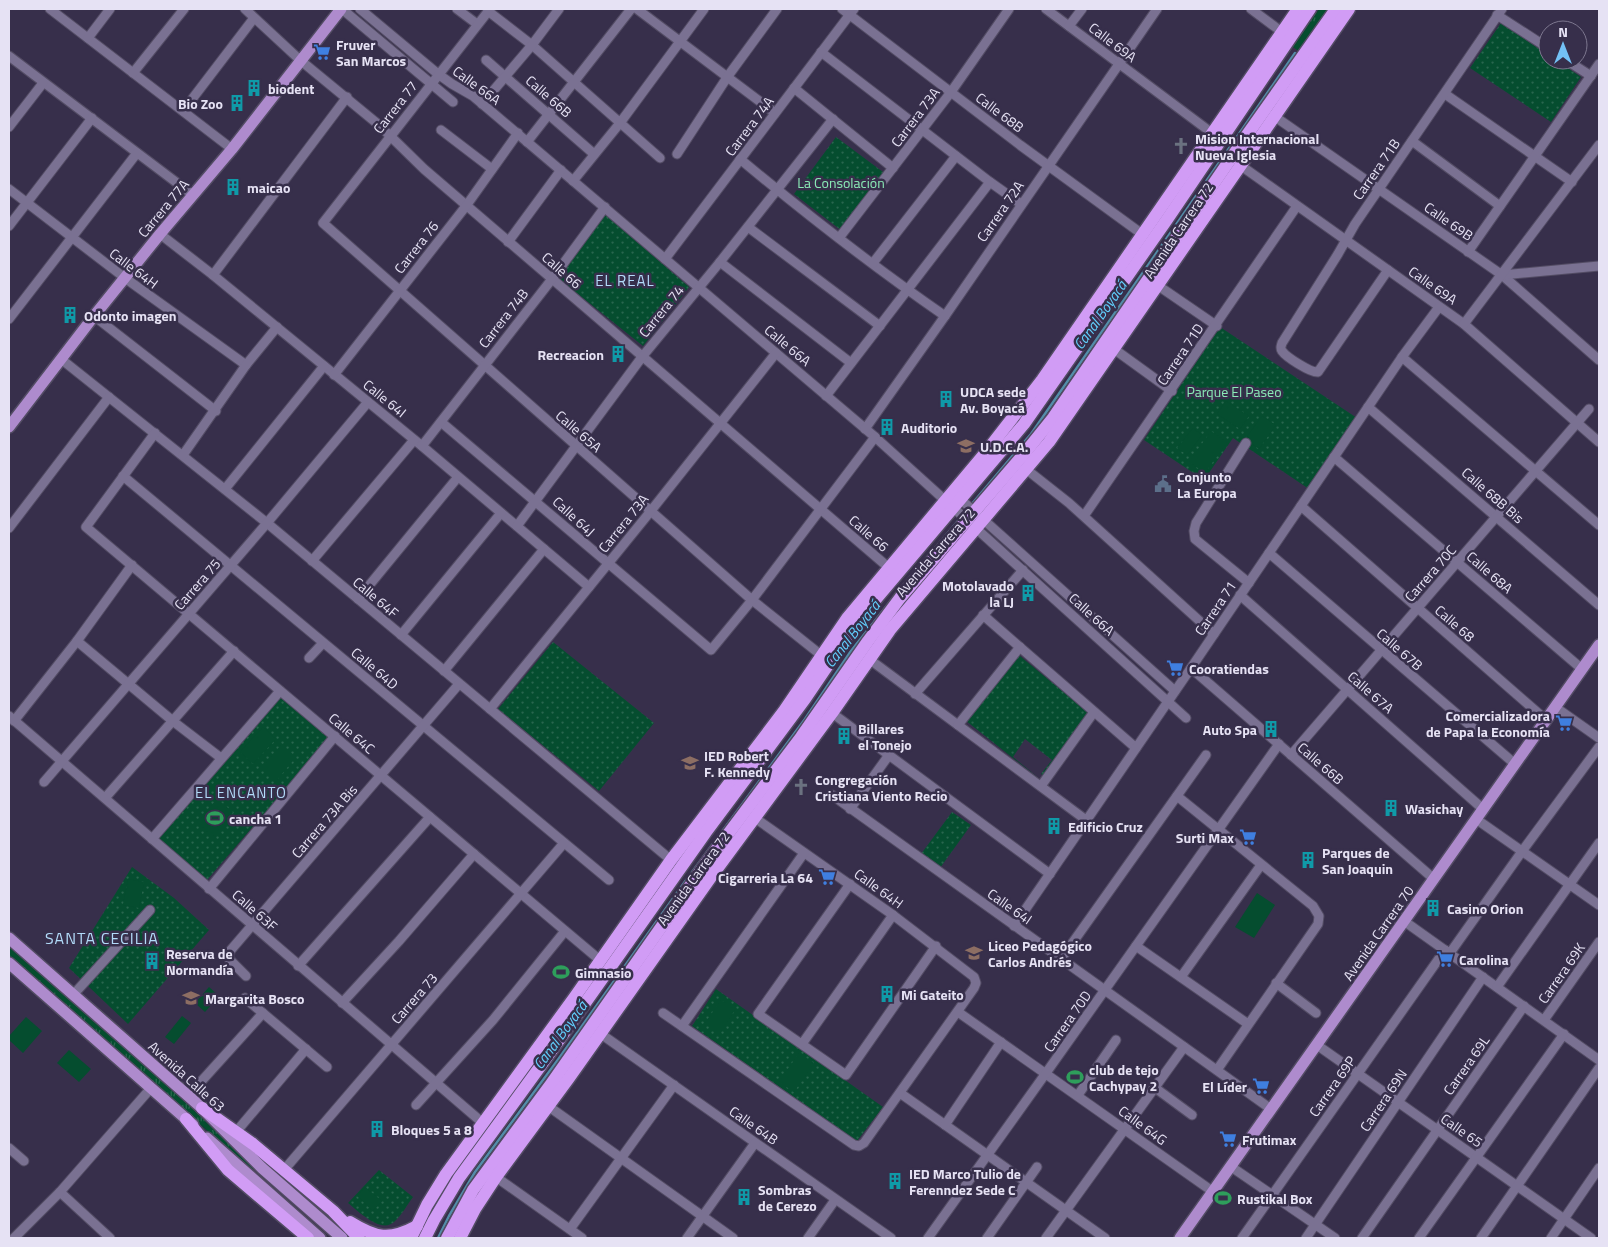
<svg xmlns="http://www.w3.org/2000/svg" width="1608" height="1247" font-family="'Titillium Web',sans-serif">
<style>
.grass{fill:url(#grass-tufts)}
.park{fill:url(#park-dots)}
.garden{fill:#054d2f}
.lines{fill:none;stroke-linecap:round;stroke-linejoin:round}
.stream{stroke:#538da8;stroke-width:2.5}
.minor-casing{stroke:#534c64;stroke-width:11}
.major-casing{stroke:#534c64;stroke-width:14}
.highway-casing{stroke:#534c64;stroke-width:15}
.minor{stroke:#7a7192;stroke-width:9}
.major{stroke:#ae8bcd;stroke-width:11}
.highway{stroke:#d19cf5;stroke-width:12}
.labels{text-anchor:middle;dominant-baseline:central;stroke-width:5;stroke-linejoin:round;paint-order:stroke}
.street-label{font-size:14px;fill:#e6e2f4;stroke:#372f4b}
.poi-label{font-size:14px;font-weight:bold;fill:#e6e2f4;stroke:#372f4b;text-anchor:start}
.park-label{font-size:14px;fill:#8aebb6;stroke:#372f4b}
.neighbourhood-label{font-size:15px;letter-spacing:1px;fill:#b2dbf9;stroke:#372f4b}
.water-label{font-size:15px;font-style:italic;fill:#61cffc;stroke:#372f4b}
.quarter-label{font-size:16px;letter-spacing:1px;fill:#b2dbf9;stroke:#372f4b}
</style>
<defs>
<pattern id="grass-tufts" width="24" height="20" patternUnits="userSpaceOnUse" patternTransform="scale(1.25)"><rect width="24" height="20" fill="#054d2f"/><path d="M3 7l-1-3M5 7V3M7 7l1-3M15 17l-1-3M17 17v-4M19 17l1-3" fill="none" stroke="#29664e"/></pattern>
<pattern id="park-dots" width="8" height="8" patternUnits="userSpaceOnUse" patternTransform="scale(1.25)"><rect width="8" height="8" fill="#054d2f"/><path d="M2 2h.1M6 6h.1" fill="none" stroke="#29664e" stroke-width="1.8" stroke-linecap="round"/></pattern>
</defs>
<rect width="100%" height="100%" fill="#372f4b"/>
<g class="grass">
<polygon points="1319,9 1330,9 1301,53 1293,47"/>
<path d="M 9,944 C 92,1018 176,1090 254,1169 L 252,1170 L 9,957 Z"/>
</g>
<g class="park">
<polygon points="1501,23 1548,55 1548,60 1556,60 1581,77 1551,122 1470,68"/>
<polygon points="836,137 887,175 842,231 794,194"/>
<polygon points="605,214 689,287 643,346 558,278"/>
<polygon points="1220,327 1357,418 1309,489 1233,438 1204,480 1144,440"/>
<polygon points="553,642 654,723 599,791 498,709"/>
<polygon points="1015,652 1090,714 1046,777 1041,774 1052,760 1025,739 1013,757 1041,780 961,717"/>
<polygon points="281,694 330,737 207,880 157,838"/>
<polygon points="952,812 971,825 940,868 921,854"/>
<polygon points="132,867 174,898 209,930 128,1024 69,968"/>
<polygon points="716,989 883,1107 857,1141 692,1026"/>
<path d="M 379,1170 L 413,1197 C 407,1205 402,1215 394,1222 C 381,1234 358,1211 348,1203 Z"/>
</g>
<g class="garden">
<polygon points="1226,401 1249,416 1240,429 1217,414"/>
<polygon points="1262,416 1276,425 1259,449 1245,439"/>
<polygon points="1193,428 1202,435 1187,455 1177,448"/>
<polygon points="1211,431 1227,442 1205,473 1189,462"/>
<polygon points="263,727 276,739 253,764 240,752"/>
<polygon points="281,745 296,757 277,780 262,768"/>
<polygon points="217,799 233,812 213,836 197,823"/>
<polygon points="128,879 144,882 139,908 123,905"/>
<polygon points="1257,893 1275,905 1254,938 1235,927"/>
<polygon points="209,987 219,996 205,1012 195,1003"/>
<polygon points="721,1000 735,1010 720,1033 705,1023"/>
<polygon points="182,1016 191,1023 174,1044 165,1037"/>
<polygon points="26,1017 42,1031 23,1053 9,1040 9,1036"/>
<polygon points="69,1050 91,1069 79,1082 57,1063"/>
<polygon points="799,1053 814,1063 794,1092 779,1082"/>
<polygon points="365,1187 382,1201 373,1211 357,1196"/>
</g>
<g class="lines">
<g class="stream">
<polyline points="971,505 1031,434 1295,53"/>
<polyline points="915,572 968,509"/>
<polyline points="438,1238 449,1216 475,1172 557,1061 684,883 805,719 851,651 892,599"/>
</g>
<g class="minor-casing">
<g id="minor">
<polyline points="50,9 232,149"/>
<polyline points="245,9 300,60 379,125 424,169 888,567"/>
<polyline points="342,9 453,102"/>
<polyline points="360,9 438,74 452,84 473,96 875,437 1186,718"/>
<polyline points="457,9 477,24"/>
<polyline points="490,9 323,223 752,600 821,655"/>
<polyline points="637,9 775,113"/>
<polyline points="842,9 1020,145 1142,234"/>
<polyline points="1046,9 1212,133"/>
<polyline points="1251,9 1282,32"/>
<polyline points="488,11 532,45 660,158"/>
<polyline points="1497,15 1548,48"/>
<polyline points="1069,26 1082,9"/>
<polyline points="88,38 110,9"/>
<polyline points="821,52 990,182 1021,204"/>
<polyline points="9,56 193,195"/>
<polyline points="486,60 594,154"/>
<polyline points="1566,60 1591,76"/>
<polyline points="133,73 184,9"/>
<polyline points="794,88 893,168"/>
<polyline points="1445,94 1572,182"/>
<polyline points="482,104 532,45 559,9"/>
<polyline points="183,111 254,18"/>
<polyline points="1274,116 1502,275 1599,360"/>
<polyline points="9,127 43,83"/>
<polyline points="441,130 492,169"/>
<polyline points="1412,141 1500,206"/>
<polyline points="527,142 631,9"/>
<polyline points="677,154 728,76 777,9"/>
<path d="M 740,159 C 806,214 874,267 945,316"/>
<polyline points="1240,165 1464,324 1599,442"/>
<polyline points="573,181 620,123 704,9"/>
<polyline points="9,189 125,278 246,365"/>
<polyline points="9,226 92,118"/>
<polyline points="748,227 880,326"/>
<polyline points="160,234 213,275 422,446 589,587"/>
<polyline points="839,238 951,92 1009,9"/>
<polyline points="508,242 561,170"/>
<polyline points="1468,252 1599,64"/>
<polyline points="665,259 854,9"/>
<polyline points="720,262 851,363"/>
<polyline points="873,263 956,156"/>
<path d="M 1388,270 L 1318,372 C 1311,373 1286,357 1282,351 C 1280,348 1281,347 1282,343 L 1338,254 L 1355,224 L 1502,9"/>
<polyline points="213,275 347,97"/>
<polyline points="1502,275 1599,266"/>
<polyline points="1163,289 1217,326"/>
<polyline points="94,316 216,411"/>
<polyline points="9,319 137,153"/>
<polyline points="1464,324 1599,145"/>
<polyline points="1114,349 1172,391"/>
<polyline points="1402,357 1599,525"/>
<polyline points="61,359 267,523 671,860"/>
<polyline points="334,375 466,206 518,133"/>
<polyline points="826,396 990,182"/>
<polyline points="1368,407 1599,605"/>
<polyline points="441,422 711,650 752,600 875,437"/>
<polyline points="865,429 945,316 1157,9"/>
<polyline points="155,433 86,527 601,961"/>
<polyline points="1246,443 1196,523 1194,531 1195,539 1249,583"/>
<polyline points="422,446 552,279 605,207"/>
<polyline points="183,455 246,365 277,327"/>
<polyline points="1334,457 1582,669"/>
<polyline points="1031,473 1069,503 1214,634"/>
<polyline points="123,476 609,880"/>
<polyline points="225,489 324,366"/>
<polyline points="957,496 1175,691"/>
<polyline points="1301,506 1546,720"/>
<polyline points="1084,516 1297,206"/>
<polyline points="517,526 642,357 720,262 833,119"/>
<polyline points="9,528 109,397"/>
<polyline points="1269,553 1515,764"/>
<polyline points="312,561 414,440"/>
<polyline points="1240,595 1483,809"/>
<polyline points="358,599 458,477"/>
<polyline points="983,615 1136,748"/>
<polyline points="401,635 501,513"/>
<polyline points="77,641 174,722 221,758"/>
<polyline points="309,658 323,643"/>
<polyline points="869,659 1086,820"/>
<polyline points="1191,668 1434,879"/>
<polyline points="444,671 544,549"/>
<polyline points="915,694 1023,570"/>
<polyline points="1555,707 1599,738"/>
<polyline points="490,709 650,512 776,353"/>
<polyline points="832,713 1050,874"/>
<polyline points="9,716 484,1124"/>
<polyline points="14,721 77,641 132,565"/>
<polyline points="958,725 1020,647"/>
<polyline points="1291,755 1589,409"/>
<polyline points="44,782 267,523 368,402"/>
<polyline points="1041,786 1094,712"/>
<polyline points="832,795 1271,1109"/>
<polyline points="1177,796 1313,906 1319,916 1318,924 1217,1070"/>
<polyline points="105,798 234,651"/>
<polyline points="850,809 889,755"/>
<polyline points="1476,819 1599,905"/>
<polyline points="152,839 280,691"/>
<polyline points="850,884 758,1014 846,1075 936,946"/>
<polyline points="209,889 335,736"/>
<polyline points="1404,921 1599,1060"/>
<polyline points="1014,926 1191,668 1402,357 1439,307"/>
<polyline points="1136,946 1248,1024"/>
<polyline points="1450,953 1523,850 1599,747"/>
<polyline points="1061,959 1206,755"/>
<polyline points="298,966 430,817"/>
<polyline points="246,976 229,959 230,951 459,684"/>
<polyline points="1181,977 1261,865"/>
<polyline points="1276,983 1316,1013"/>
<polyline points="1497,987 1599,843"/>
<polyline points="73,995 150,910"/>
<polyline points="245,998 327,1067"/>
<polyline points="342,1003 399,941 474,854"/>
<polyline points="958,1012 1212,1191"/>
<polyline points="663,1013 854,1145 859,1146 864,1143 974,988 976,983 974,977 893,915 755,818"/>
<polyline points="1544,1020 1599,942"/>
<polyline points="682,1026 804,853"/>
<polyline points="601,1034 891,1238"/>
<polyline points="802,1044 893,915"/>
<polyline points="1317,1045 1591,1238"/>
<polyline points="1154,1087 1192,1115"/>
<polyline points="900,1093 1105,1238"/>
<polyline points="1078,1095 1116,1040"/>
<polyline points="188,1096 263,1013"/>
<polyline points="416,1105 493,1020 565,931"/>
<polyline points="548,1106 733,1238"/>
<polyline points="945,1125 1001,1042"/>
<polyline points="236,1132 306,1049"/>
<polyline points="9,1148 24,1161"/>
<polyline points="1230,1166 1335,1238"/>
<polyline points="284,1170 564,843"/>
<polyline points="496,1177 582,1238"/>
<polyline points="60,1192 110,1238"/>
<polyline points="570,1229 674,1085"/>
<polyline points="14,1238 60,1192 151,1088"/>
<polyline points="687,1238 755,1143"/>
<polyline points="808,1238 835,1200"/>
<polyline points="928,1238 1046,1073 1279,744"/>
<polyline points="987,1238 1037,1167"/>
<polyline points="1046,1238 1184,1047"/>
<polyline points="1242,1238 1445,950"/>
<polyline points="1306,1238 1483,977"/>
<polyline points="1362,1238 1524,1006"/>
<polyline points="1419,1238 1564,1034"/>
<polyline points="1481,1238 1599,1068"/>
<polyline points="1551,1238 1599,1168"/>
</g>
</g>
<g class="major-casing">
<g id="major">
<polyline points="9,427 94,316 160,234 232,149 341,9"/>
<polyline points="9,938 202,1108 262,1168 342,1238"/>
<polyline points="9,963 193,1125"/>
<polyline points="207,1138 320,1238"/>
<polyline points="1180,1238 1599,645"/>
</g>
</g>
<g class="highway-casing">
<g id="highway">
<polyline points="202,1108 253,1144 333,1211 359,1238"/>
<polyline points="186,1119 228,1170 308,1238"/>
<path d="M 350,1222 C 376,1238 389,1241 417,1226"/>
<polyline points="411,1238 427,1205 446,1174 574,998 671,860 784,711 848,617 986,452 1042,380 1298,9"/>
<polyline points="425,1238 434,1220 459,1178 542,1064 706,832 805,699 860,618 1024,424 1166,221 1310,9"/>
<polyline points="447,1238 473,1190 551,1084 707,862 801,737 868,641 900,598 1024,454 1053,418 1247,135 1336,9"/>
<polyline points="460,1238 475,1209 496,1177 569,1078 711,877 832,713 890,630 1049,442 1349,9"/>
</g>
</g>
<use href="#minor" class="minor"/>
<use href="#major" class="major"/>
<use href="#highway" class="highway"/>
</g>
<defs>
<g id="supermarket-bare" transform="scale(1.35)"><path d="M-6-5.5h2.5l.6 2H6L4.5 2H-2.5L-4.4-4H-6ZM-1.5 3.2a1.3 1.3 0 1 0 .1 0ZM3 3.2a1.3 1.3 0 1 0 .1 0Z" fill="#3f7fe0" stroke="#372f4b" stroke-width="2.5" paint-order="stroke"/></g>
<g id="building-bare" transform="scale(1.35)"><path d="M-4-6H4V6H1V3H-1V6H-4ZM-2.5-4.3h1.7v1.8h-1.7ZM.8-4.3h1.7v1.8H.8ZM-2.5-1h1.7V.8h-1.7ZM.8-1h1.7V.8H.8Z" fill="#0f9aa8" stroke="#372f4b" stroke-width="2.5" paint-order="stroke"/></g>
<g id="church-bare" transform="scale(1.35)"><path d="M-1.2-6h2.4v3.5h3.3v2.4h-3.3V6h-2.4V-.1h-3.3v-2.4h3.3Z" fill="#6b7280" stroke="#372f4b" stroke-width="2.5" paint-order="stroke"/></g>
<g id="university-bare" transform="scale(1.35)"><path d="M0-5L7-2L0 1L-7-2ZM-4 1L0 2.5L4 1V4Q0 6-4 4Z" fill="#8d6e63" stroke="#372f4b" stroke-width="2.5" paint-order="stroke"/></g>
<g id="civic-bare" transform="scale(1.35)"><path d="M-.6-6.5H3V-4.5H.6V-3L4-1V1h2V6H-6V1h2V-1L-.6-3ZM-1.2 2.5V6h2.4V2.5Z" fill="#5c6f8a" stroke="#372f4b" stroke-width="2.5" paint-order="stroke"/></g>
<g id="school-bare" transform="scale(1.35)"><path d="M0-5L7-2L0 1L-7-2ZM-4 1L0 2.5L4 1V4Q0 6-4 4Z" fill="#8d6e63" stroke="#372f4b" stroke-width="2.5" paint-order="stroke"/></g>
<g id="stadium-bare" transform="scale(1.35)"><path d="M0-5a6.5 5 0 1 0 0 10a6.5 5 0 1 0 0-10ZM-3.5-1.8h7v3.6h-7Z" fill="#2e9e5b" stroke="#372f4b" stroke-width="2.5" paint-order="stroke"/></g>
</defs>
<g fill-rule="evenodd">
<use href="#supermarket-bare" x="322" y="52"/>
<use href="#building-bare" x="254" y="88"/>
<use href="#building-bare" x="237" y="103"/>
<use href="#church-bare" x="1181" y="146"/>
<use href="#building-bare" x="233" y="187"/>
<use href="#building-bare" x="70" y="315"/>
<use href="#building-bare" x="618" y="354"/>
<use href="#building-bare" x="946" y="399"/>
<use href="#building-bare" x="887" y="427"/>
<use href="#university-bare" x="966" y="446"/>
<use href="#civic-bare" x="1163" y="484"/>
<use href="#building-bare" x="1028" y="593"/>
<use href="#supermarket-bare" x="1175" y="668"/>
<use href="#supermarket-bare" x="1564" y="723"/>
<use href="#building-bare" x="1271" y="729"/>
<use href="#building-bare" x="844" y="736"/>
<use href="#school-bare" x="690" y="763"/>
<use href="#church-bare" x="801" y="787"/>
<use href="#building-bare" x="1391" y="808"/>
<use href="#stadium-bare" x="215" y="818"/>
<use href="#building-bare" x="1054" y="826"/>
<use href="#supermarket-bare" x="1248" y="837"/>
<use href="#building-bare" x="1308" y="860"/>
<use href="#supermarket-bare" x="827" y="877"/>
<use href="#building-bare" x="1433" y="908"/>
<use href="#school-bare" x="974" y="953"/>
<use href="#supermarket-bare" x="1445" y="959"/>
<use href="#building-bare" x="152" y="961"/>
<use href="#stadium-bare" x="561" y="972"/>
<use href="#building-bare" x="887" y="994"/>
<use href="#school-bare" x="191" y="998"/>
<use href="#stadium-bare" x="1075" y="1077"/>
<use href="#supermarket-bare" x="1261" y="1086"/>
<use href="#building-bare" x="377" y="1129"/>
<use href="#supermarket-bare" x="1228" y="1139"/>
<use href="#building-bare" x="895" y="1181"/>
<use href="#building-bare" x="744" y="1197"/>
<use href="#stadium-bare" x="1223" y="1198"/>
</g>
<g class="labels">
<g class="street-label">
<text transform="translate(1113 42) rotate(37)">Calle 69A</text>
<text transform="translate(477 85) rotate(36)">Calle 66A</text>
<text transform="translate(549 96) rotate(41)">Calle 66B</text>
<text transform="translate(395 107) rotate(-52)">Carrera 77</text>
<text transform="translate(1000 112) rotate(37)">Calle 68B</text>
<text transform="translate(915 117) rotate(-53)">Carrera 73A</text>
<text transform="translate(749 126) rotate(-53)">Carrera 74A</text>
<text transform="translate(1376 169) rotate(-55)">Carrera 71B</text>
<text transform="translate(163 208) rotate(-50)">Carrera 77A</text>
<text transform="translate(1000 211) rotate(-55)">Carrera 72A</text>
<text transform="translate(1449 221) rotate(35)">Calle 69B</text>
<text transform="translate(1178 230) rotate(-56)">Avenida Carrera 72</text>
<text transform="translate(416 247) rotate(-52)">Carrera 76</text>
<text transform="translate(134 268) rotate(37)">Calle 64H</text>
<text transform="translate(562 270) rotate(41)">Calle 66</text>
<text transform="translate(1433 285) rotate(35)">Calle 69A</text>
<text transform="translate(661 311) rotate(-51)">Carrera 74</text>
<text transform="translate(503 318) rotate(-52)">Carrera 74B</text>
<text transform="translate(788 345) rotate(40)">Calle 66A</text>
<text transform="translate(1180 354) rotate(-56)">Carrera 71D</text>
<text transform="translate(385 398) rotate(39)">Calle 64I</text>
<text transform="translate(579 431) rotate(41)">Calle 65A</text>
<text transform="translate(1493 495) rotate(41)">Calle 68B Bis</text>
<text transform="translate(574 516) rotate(42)">Calle 64J</text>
<text transform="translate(623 523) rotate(-51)">Carrera 73A</text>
<text transform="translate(869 533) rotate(41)">Calle 66</text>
<text transform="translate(935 552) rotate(-49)">Avenida Carrera 72</text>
<text transform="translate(1490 572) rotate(41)">Calle 68A</text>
<text transform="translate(1430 573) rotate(-49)">Carrera 70C</text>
<text transform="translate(197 584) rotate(-49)">Carrera 75</text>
<text transform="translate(376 597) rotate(40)">Calle 64F</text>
<text transform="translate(1215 608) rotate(-56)">Carrera 71</text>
<text transform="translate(1092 614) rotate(42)">Calle 66A</text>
<text transform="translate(1455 623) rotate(41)">Calle 68</text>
<text transform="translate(1400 649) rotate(41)">Calle 67B</text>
<text transform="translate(375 668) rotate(40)">Calle 64D</text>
<text transform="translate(1371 692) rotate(41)">Calle 67A</text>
<text transform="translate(352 733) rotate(40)">Calle 64C</text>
<text transform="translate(1321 763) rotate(41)">Calle 66B</text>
<text transform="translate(324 821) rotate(-49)">Carrera 73A Bis</text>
<text transform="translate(693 878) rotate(-54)">Avenida Carrera 72</text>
<text transform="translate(879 888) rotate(36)">Calle 64H</text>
<text transform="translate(1010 906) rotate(35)">Calle 64I</text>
<text transform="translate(255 910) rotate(41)">Calle 63F</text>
<text transform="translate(1378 933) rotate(-55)">Avenida Carrera 70</text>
<text transform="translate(1561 973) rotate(-55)">Carrera 69K</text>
<text transform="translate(414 998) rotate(-49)">Carrera 73</text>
<text transform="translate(1067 1021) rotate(-55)">Carrera 70D</text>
<text transform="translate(1466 1065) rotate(-55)">Carrera 69L</text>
<text transform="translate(187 1076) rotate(42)">Avenida Calle 63</text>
<text transform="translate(1332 1086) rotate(-55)">Carrera 69P</text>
<text transform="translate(1383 1100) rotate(-56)">Carrera 69N</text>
<text transform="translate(754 1125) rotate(35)">Calle 64B</text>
<text transform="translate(1143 1125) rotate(36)">Calle 64G</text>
<text transform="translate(1462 1130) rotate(35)">Calle 65</text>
</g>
<g class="poi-label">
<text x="336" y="44">Fruver<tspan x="336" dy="16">San Marcos</tspan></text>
<text x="268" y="88">biodent</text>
<text x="223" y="103" text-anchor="end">Bio Zoo</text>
<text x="1195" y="138">Mision Internacional<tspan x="1195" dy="16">Nueva Iglesia</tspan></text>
<text x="247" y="187">maicao</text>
<text x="84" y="315">Odonto imagen</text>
<text x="604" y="354" text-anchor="end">Recreacion</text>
<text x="960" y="391">UDCA sede<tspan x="960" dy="16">Av. Boyacá</tspan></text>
<text x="901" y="427">Auditorio</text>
<text x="980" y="446">U.D.C.A.</text>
<text x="1177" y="476">Conjunto<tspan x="1177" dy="16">La Europa</tspan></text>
<text x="1014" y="585" text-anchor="end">Motolavado<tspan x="1014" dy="16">la LJ</tspan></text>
<text x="1189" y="668">Cooratiendas</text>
<text x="1550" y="715" text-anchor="end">Comercializadora<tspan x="1550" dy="16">de Papa la Economía</tspan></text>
<text x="858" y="728">Billares<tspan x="858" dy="16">el Tonejo</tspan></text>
<text x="1257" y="729" text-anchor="end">Auto Spa</text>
<text x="704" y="755">IED Robert<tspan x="704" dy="16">F. Kennedy</tspan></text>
<text x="815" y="779">Congregación<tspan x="815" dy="16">Cristiana Viento Recio</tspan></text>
<text x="1405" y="808">Wasichay</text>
<text x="229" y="818">cancha 1</text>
<text x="1068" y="826">Edificio Cruz</text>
<text x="1234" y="837" text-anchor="end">Surti Max</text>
<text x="1322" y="852">Parques de<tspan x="1322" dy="16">San Joaquin</tspan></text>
<text x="813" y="877" text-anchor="end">Cigarreria La 64</text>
<text x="1447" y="908">Casino Orion</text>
<text x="988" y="945">Liceo Pedagógico<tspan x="988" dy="16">Carlos Andrés</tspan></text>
<text x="166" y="953">Reserva de<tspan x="166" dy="16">Normandía</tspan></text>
<text x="1459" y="959">Carolina</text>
<text x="575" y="972">Gimnasio</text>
<text x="901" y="994">Mi Gateito</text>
<text x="205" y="998">Margarita Bosco</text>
<text x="1089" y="1069">club de tejo<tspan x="1089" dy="16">Cachypay 2</tspan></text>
<text x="1247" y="1086" text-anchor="end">El Líder</text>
<text x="391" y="1129">Bloques 5 a 8</text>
<text x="1242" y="1139">Frutimax</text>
<text x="909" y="1173">IED Marco Tulio de<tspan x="909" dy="16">Ferenndez Sede C</tspan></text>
<text x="758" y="1189">Sombras<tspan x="758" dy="16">de Cerezo</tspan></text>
<text x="1237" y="1198">Rustikal Box</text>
</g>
<g class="park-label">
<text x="841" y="182">La Consolación</text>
<text x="1234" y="391">Parque El Paseo</text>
</g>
<g class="neighbourhood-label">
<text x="625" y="280">EL REAL</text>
<text x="241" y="792">EL ENCANTO</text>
</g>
<g class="water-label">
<text transform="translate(1100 315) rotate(-55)">Canal Boyacá</text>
<text transform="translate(852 634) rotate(-52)">Canal Boyacá</text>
<text transform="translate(560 1035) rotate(-54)">Canal Boyacá</text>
</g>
<g class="quarter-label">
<text x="102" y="938">SANTA CECILIA</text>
</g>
</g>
<rect width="1608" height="1247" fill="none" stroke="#e6e2f4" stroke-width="20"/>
<g transform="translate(1563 45)"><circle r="24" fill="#372f4b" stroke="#7d778f"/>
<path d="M0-4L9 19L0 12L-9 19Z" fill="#73c1f5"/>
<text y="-8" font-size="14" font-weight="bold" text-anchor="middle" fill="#e6e2f4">N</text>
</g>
</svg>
